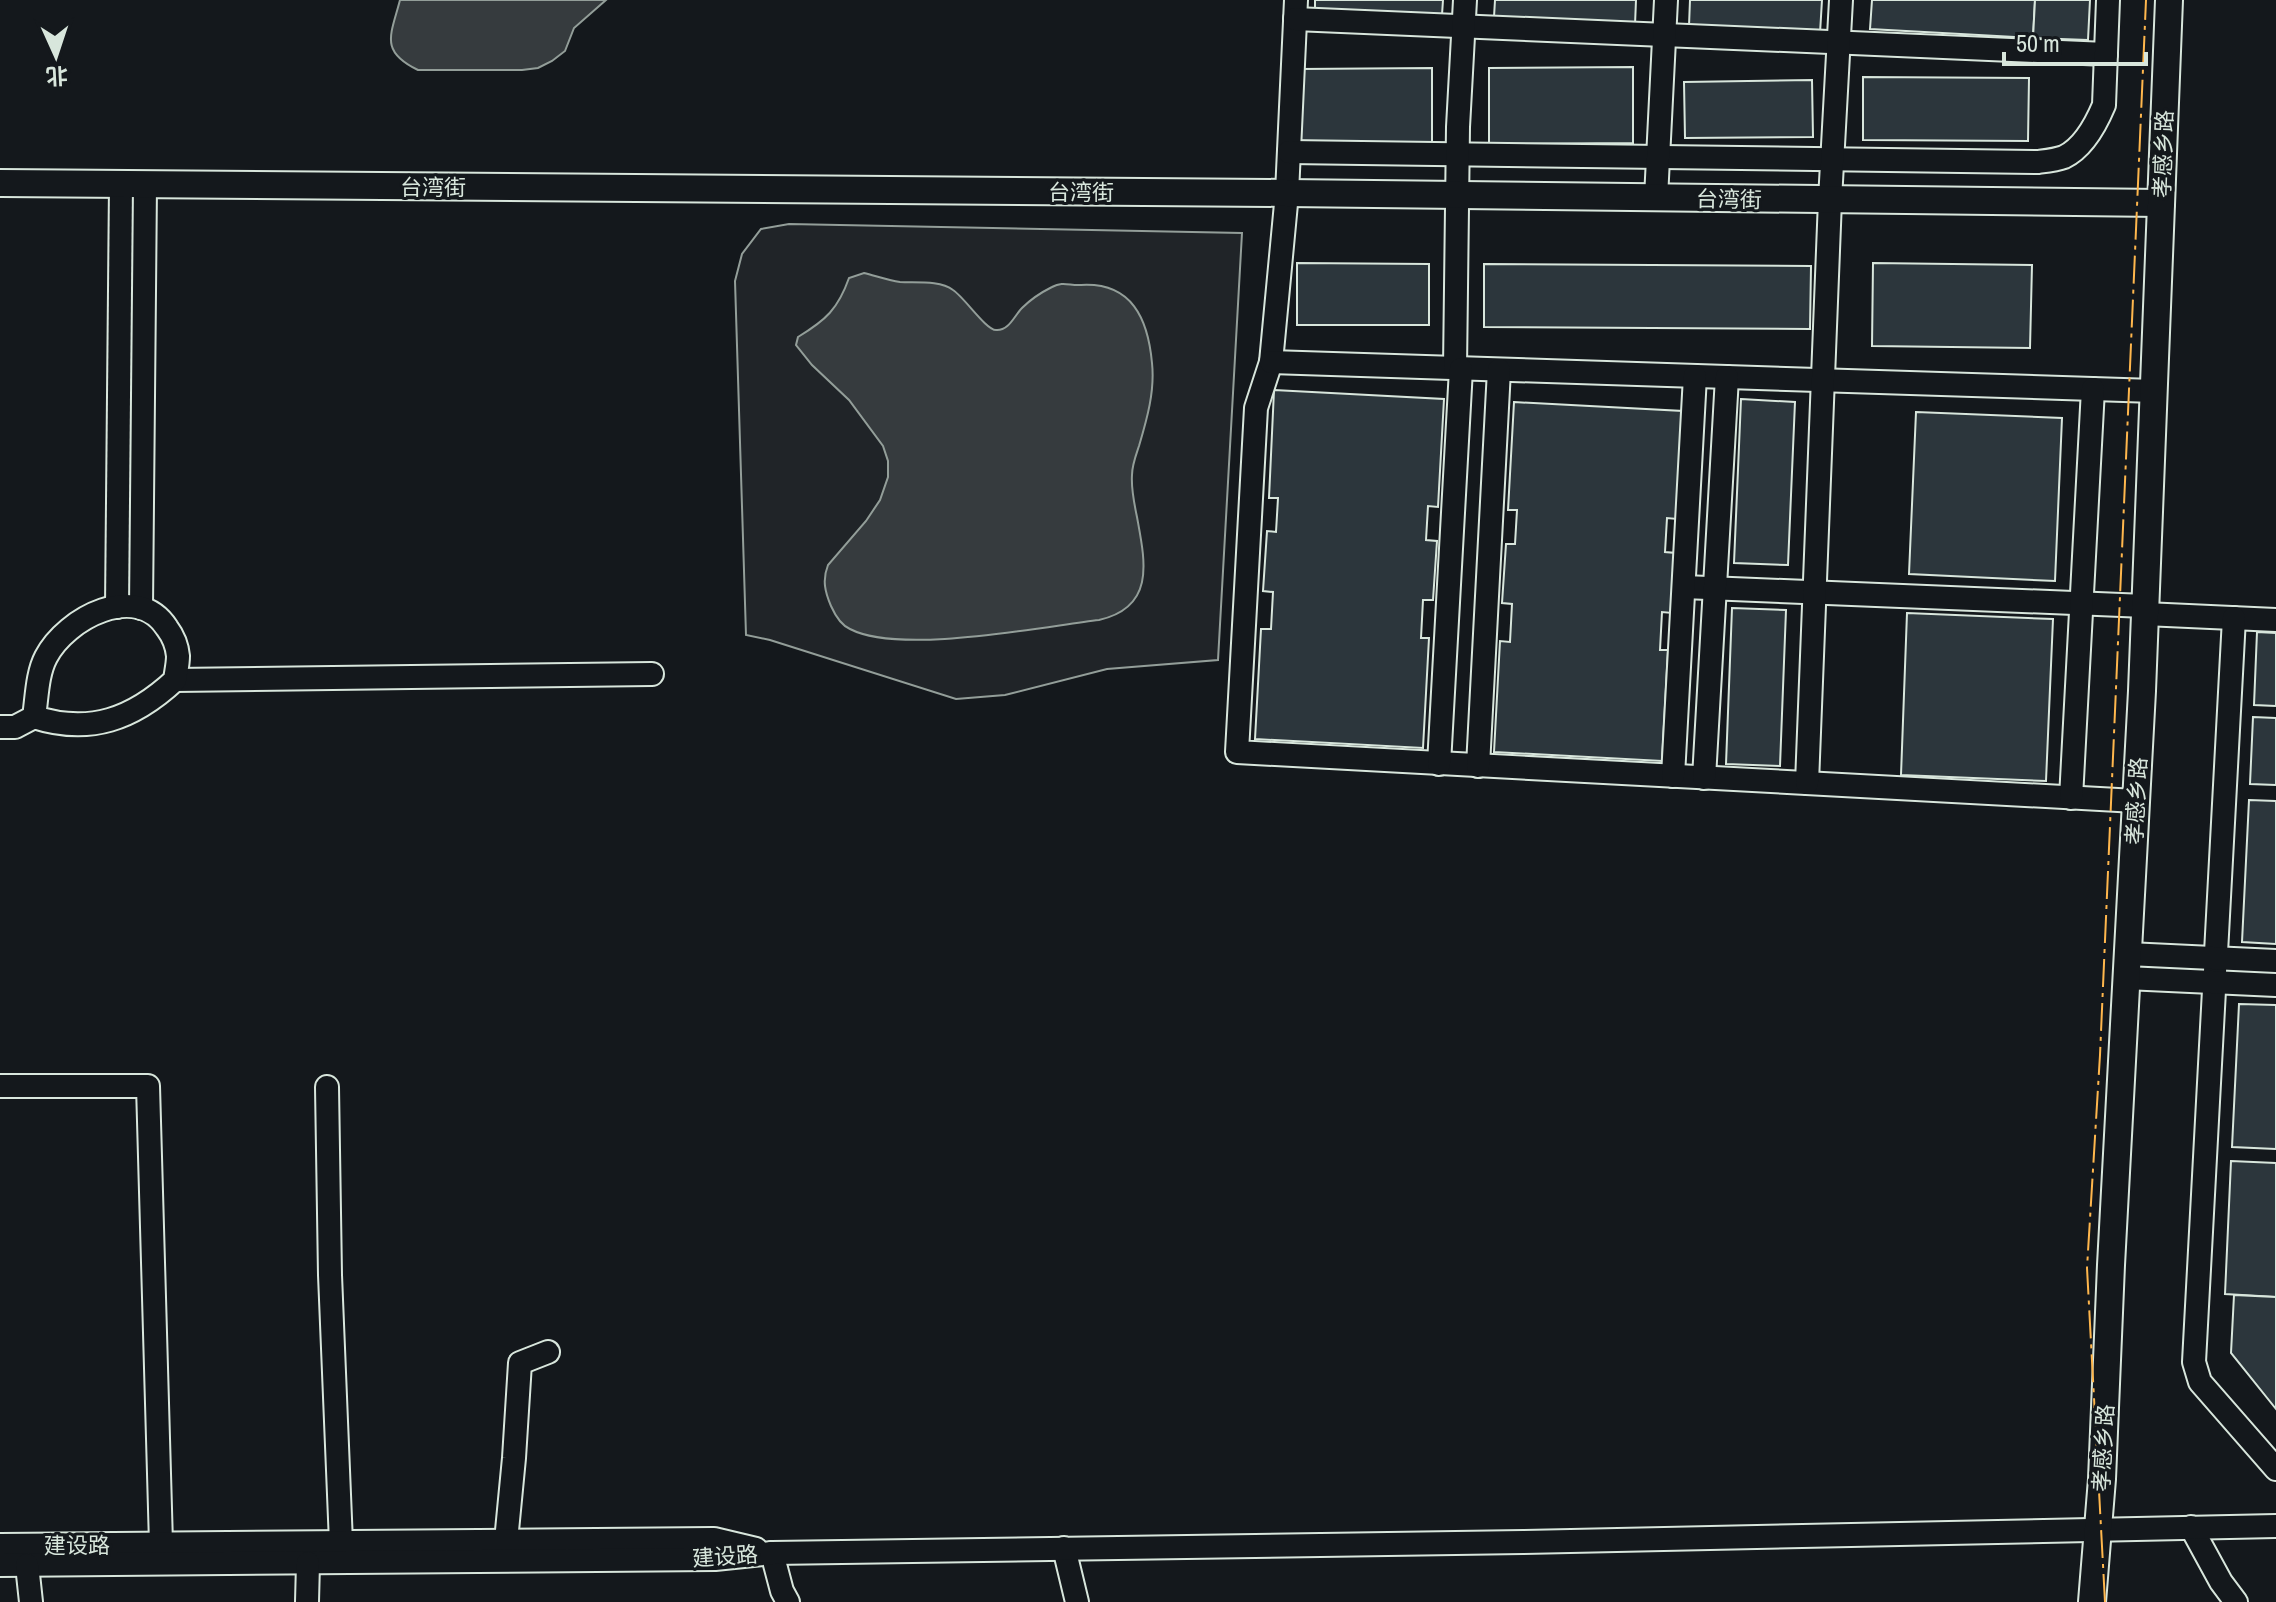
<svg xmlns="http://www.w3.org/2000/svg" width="2276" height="1602" font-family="'Archivo Narrow','Noto Sans SC',sans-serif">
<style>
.green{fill:#202428;stroke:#939e99;stroke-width:2}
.water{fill:#363b3e;stroke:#939e99;stroke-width:2}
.building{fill:#2c363c;stroke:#d8e6dc;stroke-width:2}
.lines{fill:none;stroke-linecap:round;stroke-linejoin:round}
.minor-casing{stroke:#d8e6dc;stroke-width:26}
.major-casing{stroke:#d8e6dc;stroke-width:30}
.minor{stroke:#14181c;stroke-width:22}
.major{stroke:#14181c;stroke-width:26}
.power{stroke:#ffb74d;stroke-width:2;stroke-dasharray:28 6 4 6;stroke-linecap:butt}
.labels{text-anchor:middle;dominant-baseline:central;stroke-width:6;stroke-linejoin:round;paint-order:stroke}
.street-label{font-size:22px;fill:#d8e6dc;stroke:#14181c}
</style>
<rect width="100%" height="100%" fill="#14181c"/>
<polygon class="green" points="789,224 1242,233 1218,660 1107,669 1005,695 956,699 770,640 746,635 735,281 742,254 761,229"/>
<g class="water">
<path d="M 400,0 L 606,0 L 574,28 L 565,51 L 552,61 L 538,68 L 522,70 L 418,70 C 379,51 391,35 400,0 Z"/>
<path d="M 864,273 C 876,276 888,280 900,282 C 915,283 940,280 953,290 C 965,298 986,330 996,330 C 1009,331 1014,316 1022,308 C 1030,300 1042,292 1052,287 C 1063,281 1070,286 1081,285 C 1132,282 1148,319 1152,363 C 1155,391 1147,419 1139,446 C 1136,455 1132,465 1132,475 C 1131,489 1134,503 1137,517 C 1145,561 1156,607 1099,620 C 1040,627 900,655 850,629 C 841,625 835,615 831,606 C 825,592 822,580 828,565 L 866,521 L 880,500 L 888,477 L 888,461 L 883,446 L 849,400 L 812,365 L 796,345 L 798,337 C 826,320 838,309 849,278 Z"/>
</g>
<g class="building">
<polygon points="1315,0 1443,0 1442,15 1315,9"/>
<polygon points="1495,0 1636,0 1635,25 1494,17"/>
<polygon points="1690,0 1822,0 1820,33 1689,26"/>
<polygon points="1872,0 2035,0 2033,38 1870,29"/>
<polygon points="2035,0 2090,0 2088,40 2033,38"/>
<polygon points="1633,67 1633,143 1489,144 1489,68"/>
<polygon points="1432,68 1432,144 1300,145 1299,69"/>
<polygon points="1863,77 2029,78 2028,141 1863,140"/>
<polygon points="1812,80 1813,137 1685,138 1684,82"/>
<polygon points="1297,263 1429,264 1429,325 1297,325"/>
<polygon points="1873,263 2032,265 2030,348 1872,346"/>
<polygon points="1484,264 1811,266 1810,329 1484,327"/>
<polygon points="1274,390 1444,399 1438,507 1428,506 1426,540 1437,541 1433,600 1423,600 1421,638 1429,638 1423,748 1255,739 1261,629 1271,629 1273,592 1263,591 1267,531 1276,532 1278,498 1269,498"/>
<polygon points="1741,399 1795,402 1788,565 1734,563"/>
<polygon points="1514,402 1683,411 1677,519 1667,518 1665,552 1676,553 1672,613 1662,612 1660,650 1668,650 1662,761 1494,752 1500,641 1510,642 1512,604 1502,603 1506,544 1515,544 1517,510 1508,510"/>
<polygon points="1916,412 2062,418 2055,581 1909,574"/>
<polygon points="1732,608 1786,610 1780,766 1726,764"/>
<polygon points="1907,613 2053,619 2046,781 1901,775"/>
<polygon points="2257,632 2276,633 2276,706 2254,705"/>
<polygon points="2253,717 2276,718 2276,785 2250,784"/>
<polygon points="2249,800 2276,801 2276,944 2242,942"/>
<polygon points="2239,1004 2276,1005 2276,1149 2232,1147"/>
<polygon points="2231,1161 2276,1163 2276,1297 2225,1294"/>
<polygon points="2234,1295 2276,1297 2276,1409 2231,1353"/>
</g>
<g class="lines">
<g class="minor-casing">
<g id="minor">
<polyline points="1296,0 1287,193 1271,362 1256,408 1237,752 2136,801"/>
<polyline points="1295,19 2106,54"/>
<path d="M 1289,152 L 2038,162 C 2046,161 2056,160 2064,157 C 2083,148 2096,124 2104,105 L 2108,0"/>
<polyline points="1656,198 1666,0"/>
<polyline points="1271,362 2154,391"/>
<polyline points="1455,368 1458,127 1465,0"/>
<polyline points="1684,587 2145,606"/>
<polyline points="117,607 121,184"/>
<polyline points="141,608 145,185"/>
<polyline points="2145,614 2276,620"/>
<polyline points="2234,618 2194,1362 2200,1382 2276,1469"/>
<polyline points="175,680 652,674"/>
<path d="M 0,727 L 15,727 L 34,717 C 90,735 133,719 175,680 C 176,672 178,664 178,656 C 177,645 173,636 167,628 C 137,581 66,618 46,657 C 37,674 37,697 34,717"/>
<polyline points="1439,764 1461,369"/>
<polyline points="1478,766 1499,370"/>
<polyline points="1673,776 1695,376"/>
<polyline points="1704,778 1727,377"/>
<polyline points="1807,783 1830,200 1841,0"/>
<polyline points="2071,798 2093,389"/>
<polyline points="2128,954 2276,961"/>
<polyline points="2126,978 2276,985"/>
<polyline points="0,1086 148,1086 161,1544"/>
<polyline points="327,1087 330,1275 341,1543"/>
<polyline points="2191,1527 2221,1582 2236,1602"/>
<polyline points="506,1541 514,1458 520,1363 548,1352"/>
<polyline points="0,1545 714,1539 756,1549"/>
<polyline points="1064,1548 1077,1602"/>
<polyline points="772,1553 782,1591 788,1602"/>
<polyline points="0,1565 715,1559 772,1553 1523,1542 2276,1526"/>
<polyline points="27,1565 31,1602"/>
<polyline points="307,1602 308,1563"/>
</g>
</g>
<g class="major-casing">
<g id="major">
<polyline points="0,183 1287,193 2161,203"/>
<polyline points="2092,1602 2102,1479 2111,1265 2142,691 2169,0"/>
</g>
</g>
<use href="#minor" class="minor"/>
<use href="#major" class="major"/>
<polyline class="power" points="2105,1602 2087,1268 2100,1055 2146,0"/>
</g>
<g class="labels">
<g class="street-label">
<text transform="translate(2163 154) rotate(-88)">孝感乡路</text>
<text x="433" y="187">台湾街</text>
<text x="1081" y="192">台湾街</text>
<text transform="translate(1729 199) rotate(1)">台湾街</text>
<text transform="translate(2136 801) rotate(-87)">孝感乡路</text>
<text transform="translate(2103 1448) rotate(-87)">孝感乡路</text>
<text x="77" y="1545">建设路</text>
<text transform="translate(725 1556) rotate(-4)">建设路</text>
</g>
</g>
<g transform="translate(56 56) rotate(177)" stroke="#14181c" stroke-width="6" paint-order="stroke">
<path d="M0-6L14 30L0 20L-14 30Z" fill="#d8e6dc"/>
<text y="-12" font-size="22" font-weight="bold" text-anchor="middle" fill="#d8e6dc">北</text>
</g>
<path d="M2004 52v12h142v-12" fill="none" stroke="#d8e6dc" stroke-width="4"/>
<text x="2016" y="52" font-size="24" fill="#d8e6dc" stroke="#14181c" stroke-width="6" paint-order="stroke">50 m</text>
</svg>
